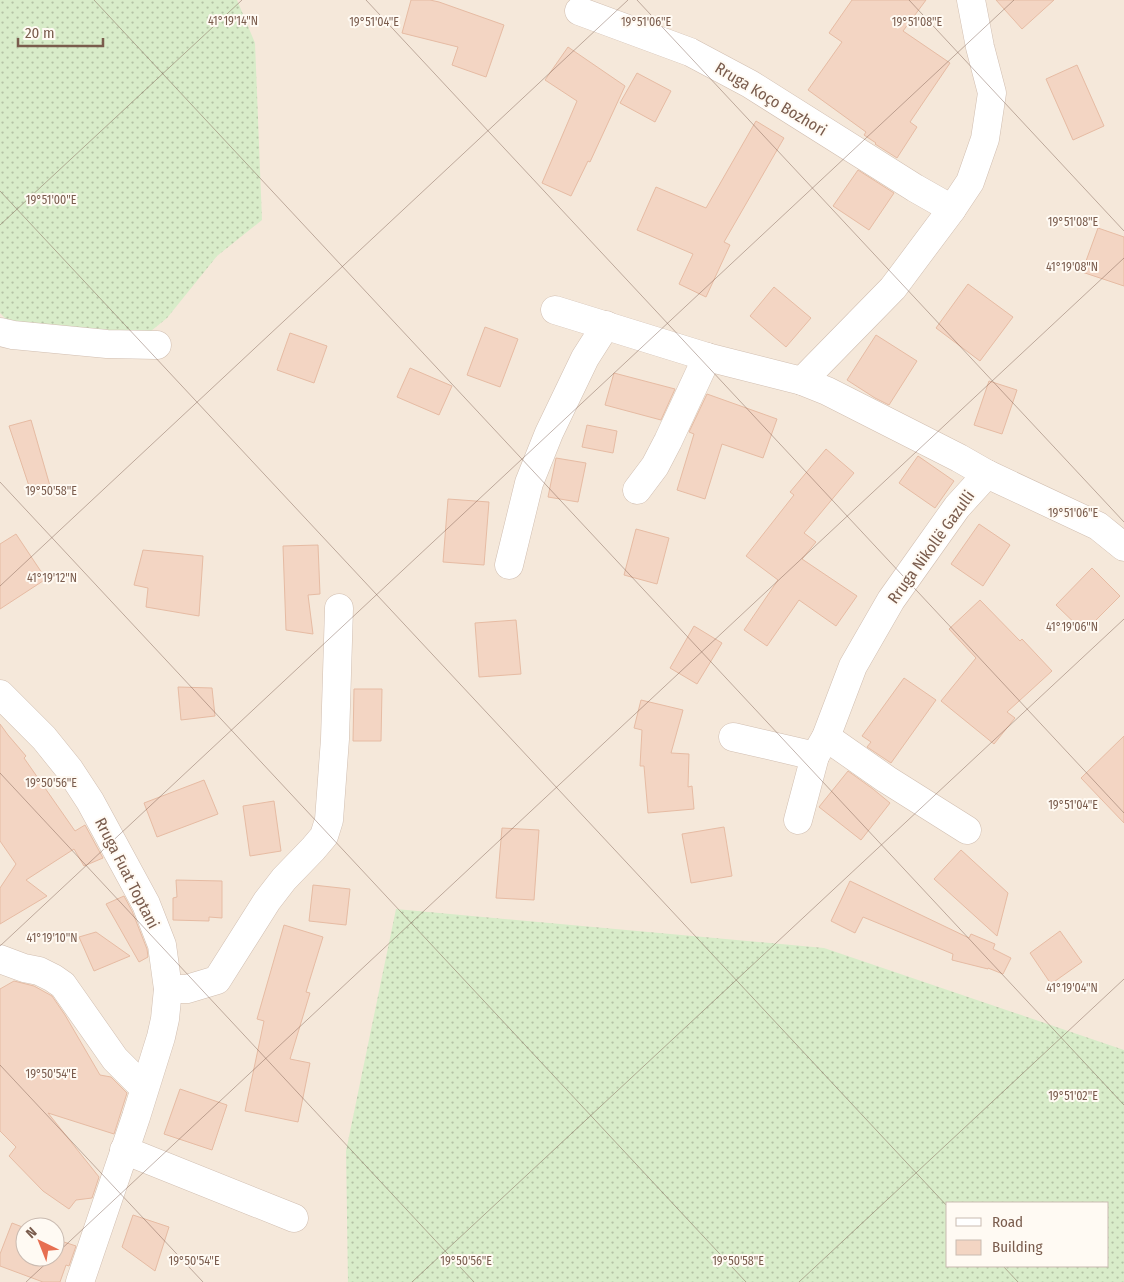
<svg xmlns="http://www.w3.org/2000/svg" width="1124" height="1282" font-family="'Fira Sans Condensed',sans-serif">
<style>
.residential{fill:#f5e8da;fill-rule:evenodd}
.grass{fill:url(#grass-dots);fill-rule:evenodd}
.building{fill:#f3d5c3;stroke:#e6bba3}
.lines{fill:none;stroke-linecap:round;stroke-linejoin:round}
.minor-casing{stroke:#d1beb0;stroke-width:29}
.minor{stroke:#fff;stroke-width:28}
.ticks{fill:none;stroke:#7a5c4d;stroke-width:1;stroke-opacity:0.45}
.labels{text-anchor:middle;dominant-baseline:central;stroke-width:4;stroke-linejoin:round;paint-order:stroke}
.street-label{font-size:16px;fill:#7a5c4d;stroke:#fffaf3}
.ticks-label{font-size:12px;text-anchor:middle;fill:#7a5c4d;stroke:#fffaf3;stroke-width:4;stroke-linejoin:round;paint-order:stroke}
</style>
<defs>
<pattern id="grass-dots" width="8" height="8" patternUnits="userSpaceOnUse" patternTransform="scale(1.25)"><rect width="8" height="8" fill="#d8ecc9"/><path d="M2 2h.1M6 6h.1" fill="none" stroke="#b4c2a5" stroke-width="1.8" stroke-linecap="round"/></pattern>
</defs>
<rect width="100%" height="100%" fill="#fdf6ec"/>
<path class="residential" d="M 0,0 L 1124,0 L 1124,1282 L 0,1282 ZM 948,1203 L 1108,1203 L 1108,1266 L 948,1266 ZM 25,1227 L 55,1227 L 55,1257 L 25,1257 Z"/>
<g class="grass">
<polygon points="0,0 237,0 255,43 262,220 217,256 167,318 151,331 124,336 13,326 0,313"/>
<path d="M 396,909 L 824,948 L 1124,1050 L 1124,1282 L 348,1282 L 346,1151 ZM 948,1203 L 1108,1203 L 1108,1266 L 948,1266 Z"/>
</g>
<g class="building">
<polygon points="411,0 430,0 439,2 504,25 486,77 452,65 458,47 402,33"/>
<polygon points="852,0 926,0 903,31 950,63 910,122 917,127 897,158 875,144 876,143 864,135 866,132 808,90 842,42 829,33"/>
<polygon points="996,0 1054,0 1022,29"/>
<polygon points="568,47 625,86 590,162 588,161 571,196 542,183 577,101 545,80"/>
<polygon points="1077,65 1104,126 1073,140 1046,79"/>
<polygon points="637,73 671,91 655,122 620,103"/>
<polygon points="756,121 784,138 724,242 730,245 706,297 679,284 693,254 637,230 656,187 706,208"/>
<polygon points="858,170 894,193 869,230 833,206"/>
<polygon points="1098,228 1124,237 1124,286 1082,272"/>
<polygon points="968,284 1013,317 980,361 936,328"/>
<polygon points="774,287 811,318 786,347 750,316"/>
<polygon points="485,327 518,339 500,387 467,375"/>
<polygon points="290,333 327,346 314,383 277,370"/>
<polygon points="876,335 917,361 889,405 875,398 847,380"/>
<polygon points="410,368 452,386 439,415 397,397"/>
<polygon points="614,373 675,389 661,420 605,405"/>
<polygon points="989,381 1017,390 1002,434 974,425"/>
<polygon points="707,394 777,419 763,458 722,444 705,499 677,490 694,434 689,432"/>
<polygon points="31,420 50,486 31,492 9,426"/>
<polygon points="587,425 617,431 613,453 582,447"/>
<polygon points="826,449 854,473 804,533 816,542 802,559 857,596 836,626 799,600 767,646 744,630 778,580 746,556 794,495 790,492"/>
<polygon points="918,456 954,481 935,508 899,483"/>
<polygon points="556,458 586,463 578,502 548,497"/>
<polygon points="448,499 489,502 484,565 443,562"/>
<polygon points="979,524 1010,545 983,586 951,564"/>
<polygon points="636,529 669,538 657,584 624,575"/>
<polygon points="16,534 46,579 0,609 0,544"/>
<polygon points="318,545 320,594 308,595 313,634 286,630 283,546"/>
<polygon points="143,550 203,556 199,616 146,607 148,588 134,585"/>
<polygon points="1092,568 1120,596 1084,632 1056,605"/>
<polygon points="980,600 1020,641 1022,639 1052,671 1007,712 1015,718 994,744 941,701 976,658 949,629"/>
<polygon points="516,620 521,674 479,677 475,623"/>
<polygon points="694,626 722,643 697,684 670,668"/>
<polygon points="904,678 936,700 891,763 867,747 871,742 862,736"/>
<polygon points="178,687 212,688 215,716 181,720"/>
<polygon points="354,689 382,689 381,741 353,741"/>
<polygon points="641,700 683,710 671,753 689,754 688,787 692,786 694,809 648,813 644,766 640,766 642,730 634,728"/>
<polygon points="0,724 8,735 26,756 24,758 75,831 85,825 103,858 84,866 74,849 26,880 47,896 0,924 0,888 16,864 0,841"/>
<polygon points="1124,736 1124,823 1081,778"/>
<polygon points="848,771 873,789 890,803 861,840 819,807"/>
<polygon points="204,780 218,814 157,837 144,803"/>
<polygon points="274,801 281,851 250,856 243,806"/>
<polygon points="724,827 732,876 691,883 682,834"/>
<polygon points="502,828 539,830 534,900 496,898"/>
<polygon points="961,850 1008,893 997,936 934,879"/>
<polygon points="176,880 222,881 222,918 209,917 209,921 173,920 173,898 177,897"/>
<polygon points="850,881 969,938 971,934 995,944 993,949 1011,958 1003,974 988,968 988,969 952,960 953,954 863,917 855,933 831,921"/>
<polygon points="313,885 350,889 346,925 309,921"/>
<polygon points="124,896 132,911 147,949 148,957 139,962 106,904"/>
<polygon points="284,925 323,937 306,992 310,993 290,1059 310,1063 298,1122 245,1111 264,1021 257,1019"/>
<polygon points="1060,931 1082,962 1051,984 1030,953"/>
<polygon points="96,932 130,956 94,971 79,937"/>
<polygon points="14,981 34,986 52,996 65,1015 100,1075 111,1077 127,1093 114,1134 48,1113 99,1177 92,1198 76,1200 69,1209 43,1191 9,1156 16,1147 0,1131 0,989"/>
<polygon points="180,1089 227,1105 212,1150 164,1134"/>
<polygon points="133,1215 169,1227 155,1271 122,1247"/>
<polygon points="12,1223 25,1228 25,1257 55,1257 55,1239 76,1246 69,1266 66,1265 60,1282 43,1282 0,1266 0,1254"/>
</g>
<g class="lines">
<g class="minor-casing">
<g id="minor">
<polyline points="579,11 690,52 750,84 915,188 952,209"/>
<polyline points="555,310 707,357 802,381 893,288 952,209 970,182 985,139 992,93 980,47 971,0"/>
<polyline points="0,332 13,335 107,344 157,345"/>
<polyline points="802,381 827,391 959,458 987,474"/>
<polyline points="637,490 655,466 668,441 707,357"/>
<polyline points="509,565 529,483 549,433 585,358 606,325"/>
<polyline points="0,694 44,738 69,769 90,801 146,904 162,945 168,989 165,1019 161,1037 136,1117 80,1282"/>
<polyline points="733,737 815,756"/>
<polyline points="826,737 886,779 967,830"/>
<polyline points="798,820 815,756 826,737 853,666 891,600 957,507 987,474 1098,526 1124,547"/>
<polyline points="0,959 24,968 39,971 53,978 63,985 115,1059 144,1088"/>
<polyline points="168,989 187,989 217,980 267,901 284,879 313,849 324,836 329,820 335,739 339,608"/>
<polyline points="124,1150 294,1218"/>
</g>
</g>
<use href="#minor" class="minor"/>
</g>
<path class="ticks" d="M 94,0 L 1124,1105M 366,0 L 1124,813M 637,0 L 1124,522M 909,0 L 1124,231M 0,191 L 948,1207M 0,225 L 242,0M 0,482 L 746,1282M 0,586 L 628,0M 0,773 L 474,1282M 0,946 L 1014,0M 0,1065 L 203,1282M 55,1255 L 1124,258M 1003,1266 L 1018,1282M 26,1282 L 53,1257M 412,1282 L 1124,619M 799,1282 L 1124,979"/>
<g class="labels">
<g class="street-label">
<text transform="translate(771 99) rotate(31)">Rruga Koço Bozhori</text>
<text transform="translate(931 547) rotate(-54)">Rruga Nikollë Gazulli</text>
<text transform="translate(127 873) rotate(63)">Rruga Fuat Toptani</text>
</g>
</g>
<g class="ticks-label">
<text x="233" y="25">41°19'14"N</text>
<text x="374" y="26">19°51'04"E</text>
<text x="646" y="26">19°51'06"E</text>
<text x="917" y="26">19°51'08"E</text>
<text x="51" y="204">19°51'00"E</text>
<text x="1073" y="226">19°51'08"E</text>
<text x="1072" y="271">41°19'08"N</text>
<text x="51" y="495">19°50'58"E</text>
<text x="1073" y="517">19°51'06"E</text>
<text x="52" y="582">41°19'12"N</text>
<text x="1072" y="631">41°19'06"N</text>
<text x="51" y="787">19°50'56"E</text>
<text x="1073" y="809">19°51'04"E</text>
<text x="52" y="942">41°19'10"N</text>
<text x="1072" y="992">41°19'04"N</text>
<text x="51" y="1078">19°50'54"E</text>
<text x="1073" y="1100">19°51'02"E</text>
<text x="194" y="1265">19°50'54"E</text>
<text x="466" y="1265">19°50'56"E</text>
<text x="738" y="1265">19°50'58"E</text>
</g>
<rect x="946" y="1202" width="162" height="65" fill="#fffaf3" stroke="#cabbb1"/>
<rect x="956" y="1218" width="25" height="8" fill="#ffffff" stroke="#cabbb1"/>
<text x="992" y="1227" font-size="15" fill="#7a5c4d">Road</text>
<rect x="956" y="1240" width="25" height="15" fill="#f3d5c3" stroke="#cabbb1"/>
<text x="992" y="1252" font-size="15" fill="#7a5c4d">Building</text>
<g transform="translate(40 1242) rotate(317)"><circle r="24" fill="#fffaf3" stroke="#cabbb1"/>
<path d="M0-4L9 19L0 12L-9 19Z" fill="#e76f51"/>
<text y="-8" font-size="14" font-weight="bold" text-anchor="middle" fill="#7a5c4d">N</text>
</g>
<path d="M18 38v8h85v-8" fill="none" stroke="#7a5c4d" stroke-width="2.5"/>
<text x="25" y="38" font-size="15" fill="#7a5c4d" stroke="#fffaf3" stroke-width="4" paint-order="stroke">20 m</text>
</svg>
